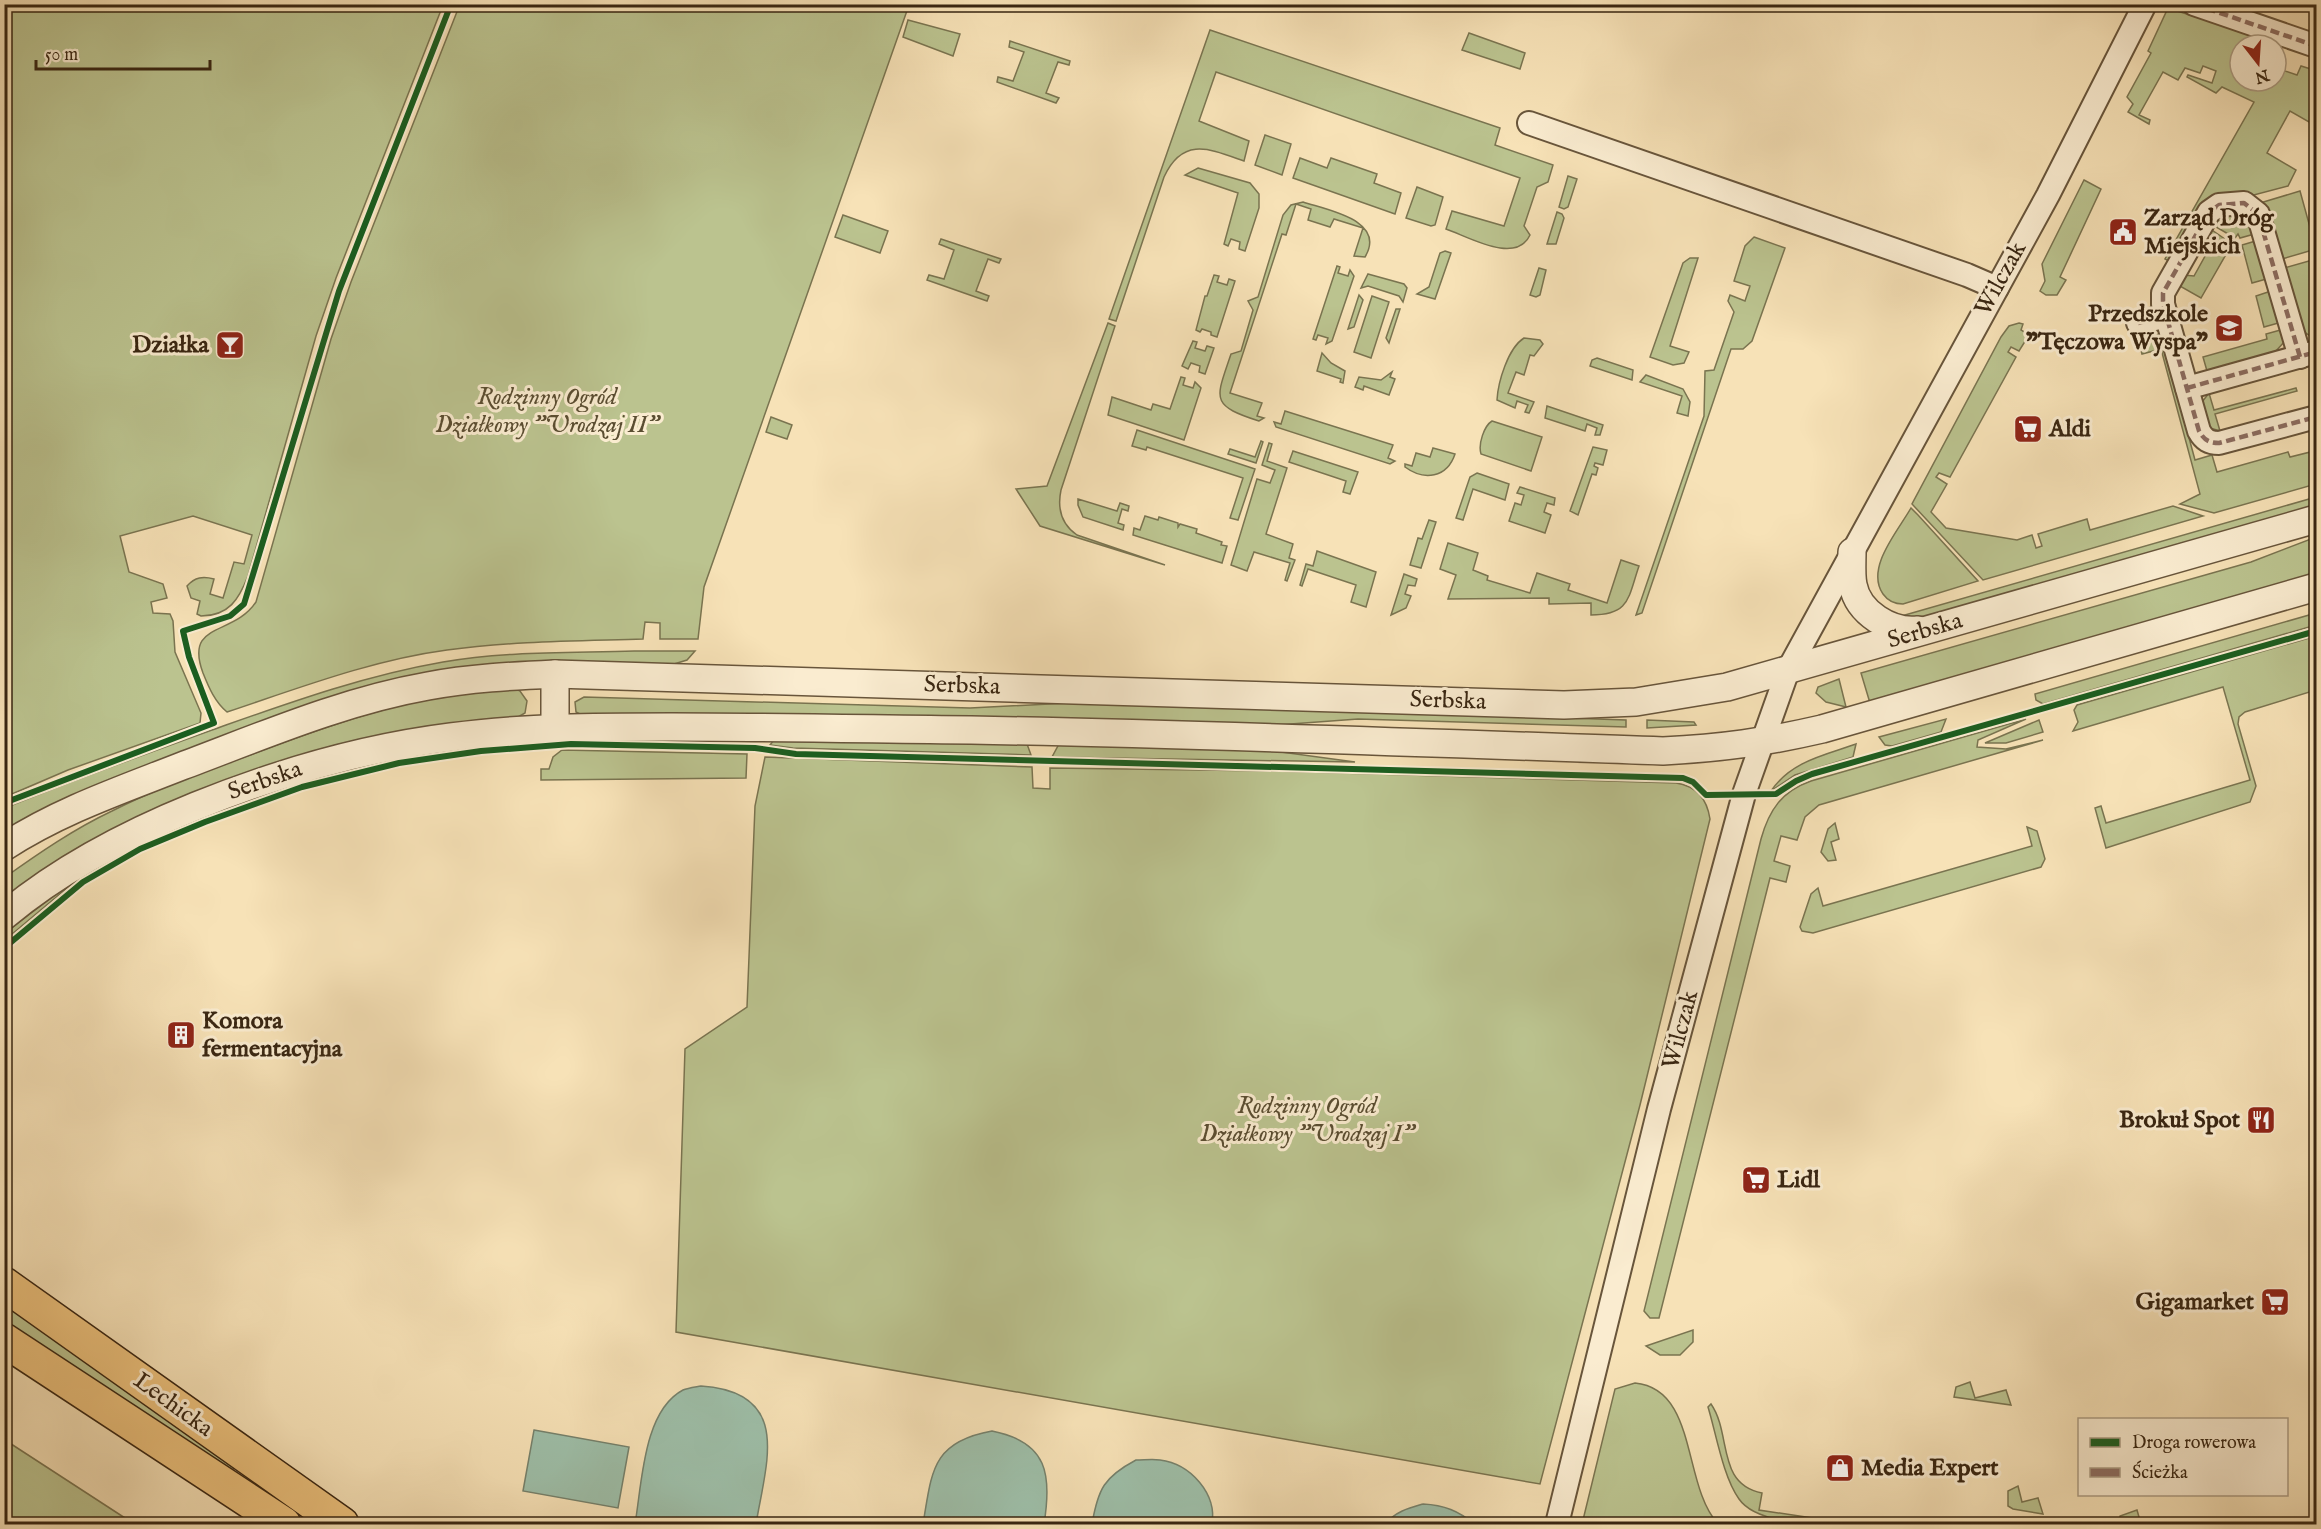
<svg xmlns="http://www.w3.org/2000/svg" width="2321" height="1529" font-family="'IM FELL English',serif">
<style>
.green{fill:#bbc38f;stroke:#7a7450;stroke-width:1.5}
.water{fill:#9ebfa9;stroke:#76826d;stroke-width:1.5}
.lines{fill:none;stroke-linecap:round;stroke-linejoin:round}
.minor-casing{stroke:#68553b;stroke-width:26}
.tertiary-casing{stroke:#68553b;stroke-width:30}
.primary-casing{stroke:#392612;stroke-width:36}
.minor{stroke:#faecd0;stroke-width:22}
.tertiary{stroke:#faecd0;stroke-width:27}
.primary{stroke:#ecc17c;stroke-width:33}
.quiet{stroke:#8d6e63;stroke-width:4.5;stroke-dasharray:9 4.5;stroke-linecap:butt}
.cycleway-casing{stroke:#faecd0;stroke-width:10}
.cycleway{stroke:#1b5e20;stroke-width:6}
.labels{text-anchor:middle;dominant-baseline:central;stroke-width:6;stroke-linejoin:round;paint-order:stroke}
.poi-label{font-size:24px;font-weight:bold;fill:#392612;stroke:#faecd0;text-anchor:start}
.street-label{font-size:24px;fill:#392612;stroke:#faecd0}
.park-label{font-size:24px;font-style:italic;fill:#5a4d31;stroke:#faecd0}
</style>
<rect width="100%" height="100%" fill="#f7e2b7"/>
<filter id="stains"><feTurbulence type="fractalNoise" baseFrequency=".00333" numOctaves="4"/><feColorMatrix values="0 0 0 0 .2 0 0 0 0 .09 0 0 0 0 .02 0 0 0 .5 -.17"/></filter>
<radialGradient id="worn" r=".72"><stop offset=".6" stop-color="#630" stop-opacity="0"/><stop offset="1" stop-color="#630" stop-opacity=".3"/></radialGradient>
<g class="green">
<path d="M 5,4 L 443,5 L 336,278 L 316,336 L 248,576 C 239,599 229,616 201,616 L 197,614 L 200,601 L 191,598 L 187,586 C 195,577 203,576 214,579 L 210,594 L 223,598 L 234,562 L 244,564 L 252,535 L 193,516 L 120,536 L 129,572 L 163,584 L 167,598 L 151,602 L 153,613 L 170,614 L 173,621 L 175,652 L 201,713 L 200,723 L 68,770 L 5,797 Z"/>
<path d="M 460,4 L 909,5 L 704,587 L 698,639 L 660,639 L 660,623 L 645,622 L 643,639 C 578,641 512,641 447,650 C 372,660 299,688 227,712 C 215,702 209,688 203,673 C 184,621 233,637 256,602 L 331,339 L 351,282 Z"/>
<polygon points="2168,8 2274,42 2272,45 2240,45 2240,81 2276,81 2276,68 2297,75 2301,66 2314,70 2316,65 2316,126 2290,111 2267,153 2296,170 2288,186 2250,196 2245,194 2171,262 2165,259 2254,102 2222,87 2216,93 2187,77 2188,75 2212,83 2216,71 2203,66 2200,73 2185,68 2178,80 2163,72 2139,115 2150,120 2149,124 2128,112 2133,104 2127,97 2151,53 2148,51"/>
<polygon points="908,20 960,34 953,56 903,37"/>
<path d="M 1210,30 L 1500,128 L 1495,145 L 1553,165 L 1548,182 L 1537,187 L 1524,226 L 1530,235 C 1516,265 1469,237 1446,229 L 1452,211 L 1504,226 L 1520,178 L 1216,72 L 1199,121 L 1249,141 L 1244,161 C 1210,149 1183,136 1164,177 L 1116,321 L 1109,319 Z"/>
<polygon points="1469,33 1525,53 1520,69 1462,50"/>
<polygon points="1010,41 1070,61 1069,65 1058,62 1046,93 1059,98 1056,103 997,82 998,77 1013,81 1024,52 1009,47"/>
<polygon points="1265,135 1291,144 1282,175 1255,165"/>
<polygon points="1300,158 1327,168 1331,158 1377,174 1374,183 1401,193 1395,214 1293,178"/>
<polygon points="1198,168 1250,183 1259,194 1259,208 1245,251 1239,249 1240,242 1231,239 1228,246 1224,244 1238,193 1185,175"/>
<polygon points="1568,176 1577,179 1568,207 1564,209 1559,207"/>
<polygon points="2084,180 2101,189 2060,277 2066,280 2057,295 2046,295 2040,291 2045,281 2042,264"/>
<polygon points="1417,187 1443,197 1435,225 1431,226 1406,218"/>
<polygon points="2300,191 2316,249 2282,259 2260,203"/>
<path d="M 1303,202 C 1327,210 1387,220 1365,257 L 1354,256 L 1363,228 L 1334,219 L 1330,227 L 1308,220 L 1311,209 L 1296,204 L 1286,235 L 1282,234 L 1230,393 L 1262,403 L 1257,416 L 1264,418 L 1259,421 C 1209,405 1216,399 1231,354 L 1241,351 L 1253,310 L 1248,301 L 1258,297 L 1283,215 L 1291,205 Z"/>
<polygon points="1557,212 1562,214 1564,218 1556,244 1547,244"/>
<polygon points="2246,213 2258,233 2240,238 2238,234 2235,238 2211,224 2219,214"/>
<polygon points="843,215 888,231 880,253 835,237"/>
<polygon points="2209,228 2232,244 2201,298 2178,285 2183,275 2194,276 2214,240 2207,231"/>
<polygon points="1754,237 1785,248 1752,341 1743,349 1731,349 1642,613 1636,615 1704,416 1705,371 1714,370 1734,312 1728,301 1730,295 1745,301 1750,286 1734,281 1745,246"/>
<polygon points="941,239 1001,259 999,263 988,259 976,291 989,296 987,301 927,280 929,275 944,279 954,250 939,244"/>
<polygon points="2259,240 2270,278 2252,283 2242,245"/>
<polygon points="1445,251 1451,253 1435,299 1417,294 1429,287 1440,253"/>
<polygon points="1690,258 1698,258 1670,346 1689,352 1684,363 1673,365 1650,357 1683,263"/>
<polygon points="2316,259 2316,340 2303,331 2284,268"/>
<polygon points="1337,266 1340,267 1338,273 1348,276 1350,270 1354,276 1332,341 1326,344 1328,338 1318,335 1316,340 1313,339"/>
<polygon points="1539,268 1546,270 1540,295 1536,297 1530,295"/>
<polygon points="1368,274 1404,284 1407,288 1403,302 1399,296 1368,286 1361,288"/>
<polygon points="1214,275 1219,276 1217,282 1227,285 1229,279 1235,281 1217,337 1211,335 1211,332 1202,329 1200,332 1196,330 1205,296 1207,296"/>
<polygon points="2274,290 2282,322 2264,327 2256,296"/>
<polygon points="1359,295 1363,300 1354,327 1348,329"/>
<polygon points="1372,296 1389,302 1371,358 1354,352"/>
<polygon points="1396,309 1400,309 1389,343 1386,338"/>
<path d="M 1108,323 L 1115,326 L 1061,490 C 1057,509 1061,524 1077,535 L 1165,565 L 1040,526 L 1016,489 L 1047,486 Z"/>
<polygon points="2019,323 2023,324 2021,330 2029,335 2019,351 2011,347 2008,352 2016,357 1950,477 1939,473 1936,477 1947,484 1931,512 1946,528 2017,540 2032,535 2036,548 2042,546 2038,534 2087,519 2090,530 2173,506 2203,516 1983,580 1912,504 2001,337 2009,326"/>
<polygon points="2284,329 2285,341 2275,352 2207,371 2203,357 2267,339 2266,334"/>
<polygon points="2149,331 2156,333 2164,345 2195,460 2212,455 2217,472 2288,452 2290,457 2314,451 2316,445 2316,484 2214,513 2180,504 2200,494 2161,349 2142,354 2137,335"/>
<path d="M 1524,338 L 1540,340 L 1543,344 L 1534,356 L 1530,355 L 1524,375 L 1516,372 L 1508,393 L 1534,402 L 1529,413 L 1525,412 L 1528,405 L 1517,401 L 1515,408 L 1497,400 C 1498,382 1508,348 1524,338 Z"/>
<polygon points="1193,341 1197,342 1195,348 1205,351 1207,346 1214,348 1205,374 1199,372 1200,366 1191,363 1188,369 1182,366"/>
<polygon points="1322,353 1331,363 1345,371 1343,383 1340,382 1341,379 1317,371"/>
<polygon points="1597,358 1633,370 1632,380 1590,366 1592,360"/>
<polygon points="1392,372 1390,377 1395,379 1389,395 1364,386 1363,390 1355,387 1359,377 1381,380"/>
<polygon points="1646,375 1683,389 1690,402 1688,416 1677,413 1682,396 1640,382"/>
<polygon points="1181,377 1185,378 1183,385 1193,388 1195,382 1201,388 1184,440 1108,415 1112,397 1151,410 1153,404 1170,409"/>
<polygon points="2296,388 2297,391 2215,414 2220,431 2210,428 2202,402 2209,393 2214,410"/>
<polygon points="1547,406 1603,425 1600,435 1595,435 1597,428 1587,424 1585,431 1545,418"/>
<polygon points="1285,411 1393,445 1388,458 1395,461 1390,464 1276,427 1274,422 1281,424"/>
<polygon points="771,417 792,425 787,439 766,432"/>
<path d="M 1492,421 L 1542,437 L 1531,471 L 1481,454 C 1478,444 1484,426 1492,421 Z"/>
<polygon points="1137,430 1255,469 1238,520 1230,518 1243,478 1147,447 1146,450 1132,446"/>
<polygon points="1261,441 1263,442 1256,463 1228,454 1230,449 1255,457"/>
<polygon points="1269,443 1272,444 1267,461 1287,468 1266,534 1293,544 1289,558 1295,560 1287,581 1285,580 1290,563 1254,552 1247,571 1231,565 1257,479 1270,483 1275,470 1262,465"/>
<polygon points="1593,447 1607,450 1603,465 1595,463 1594,466 1598,468 1596,475 1592,474 1578,515 1570,511"/>
<path d="M 1433,448 L 1455,454 C 1447,478 1424,481 1405,467 L 1405,464 L 1412,466 L 1416,453 L 1430,457 Z"/>
<polygon points="1293,451 1358,472 1350,494 1343,492 1346,481 1289,462"/>
<polygon points="1477,473 1509,484 1505,500 1473,489 1463,520 1456,518 1470,477"/>
<polygon points="1520,487 1555,498 1554,505 1547,503 1544,512 1551,515 1545,533 1509,521 1515,503 1521,505 1524,495 1517,493"/>
<polygon points="2316,497 2316,507 1921,619 1898,617"/>
<polygon points="1078,499 1117,511 1120,503 1129,506 1128,511 1122,509 1118,523 1124,525 1123,530 1083,517 1078,505"/>
<path d="M 1911,508 L 1918,515 L 1978,581 L 1903,604 C 1894,604 1888,601 1883,594 C 1865,568 1898,531 1911,508 Z"/>
<polygon points="1145,516 1158,520 1159,517 1178,523 1178,527 1180,524 1197,529 1196,533 1222,542 1221,545 1227,546 1222,563 1133,535 1134,528 1140,530"/>
<polygon points="1429,520 1436,522 1421,568 1410,565 1418,538 1422,539"/>
<polygon points="2316,537 2316,574 1870,703 1861,673 2251,562"/>
<path d="M 1448,543 L 1478,553 L 1473,570 L 1488,576 L 1487,580 L 1530,593 L 1537,573 L 1570,584 L 1568,590 L 1607,603 L 1621,560 L 1639,566 C 1628,598 1630,615 1591,615 L 1591,603 L 1549,604 L 1549,598 L 1448,599 L 1456,575 L 1440,569 Z"/>
<polygon points="1317,551 1376,572 1366,607 1351,602 1356,585 1308,569 1302,586 1300,585 1306,564 1313,566"/>
<polygon points="1404,574 1417,579 1415,586 1408,585 1405,594 1411,596 1406,608 1391,615"/>
<polygon points="2316,613 2316,625 2043,704 2036,700 2035,694"/>
<polygon points="2316,636 2316,690 2245,712 2239,717 2238,724 2256,786 2250,802 2106,848 2095,808 2101,806 2106,823 2250,780 2223,687 2073,731 2078,722 2074,710 2077,705"/>
<path d="M 634,651 L 695,651 L 687,660 L 674,664 L 519,663 L 5,833 L 5,808 C 78,778 151,752 226,725 C 297,700 368,675 443,662 C 506,651 570,653 634,651 Z"/>
<polygon points="1839,679 1846,707 1826,702 1816,693 1818,687"/>
<path d="M 514,688 L 520,691 L 527,701 L 525,713 L 518,717 L 143,814 L 95,839 L 5,900 L 4,878 C 39,853 74,829 112,811 C 155,789 201,773 247,756 C 334,723 419,693 514,688 Z"/>
<polygon points="584,697 970,708 1088,702 1626,720 1626,727 1358,719 1277,725 932,716 580,714 576,712 575,702"/>
<polygon points="1946,719 1941,732 1892,746 1885,745 1879,737"/>
<path d="M 2026,719 L 1978,740 L 1977,747 L 2006,749 L 2043,740 L 1819,805 L 1805,817 L 1797,840 L 1781,836 L 1774,861 L 1790,866 L 1786,882 L 1770,878 L 1659,1318 L 1650,1318 L 1644,1311 L 1761,839 C 1769,810 1782,791 1811,781 Z"/>
<polygon points="1647,720 1694,722 1696,725 1647,728"/>
<polygon points="2039,720 2043,732 2006,743 1985,743"/>
<polygon points="774,740 1027,744 1031,755 793,748 770,745"/>
<polygon points="1059,744 1259,749 1355,762 1052,757"/>
<path d="M 1856,744 L 1853,757 L 1795,775 L 1771,791 C 1791,761 1825,755 1856,744 Z"/>
<polygon points="562,750 747,754 746,778 541,780 541,769 549,769 553,757"/>
<path d="M 765,757 L 1032,767 L 1033,788 L 1050,789 L 1050,768 L 1274,771 L 1676,783 C 1696,786 1707,799 1710,819 L 1640,1105 L 1540,1484 L 676,1332 L 685,1049 L 747,1007 L 755,806 Z"/>
<polygon points="1835,823 1839,839 1831,842 1836,860 1828,861 1821,852 1828,829"/>
<polygon points="2027,827 2037,831 2045,859 2041,867 1813,933 1802,931 1800,927 1811,894 1818,888 1823,906 2032,846"/>
<polygon points="73,881 73,883 5,940 5,933"/>
<polygon points="4,1301 235,1467 231,1471 5,1323"/>
<polygon points="1693,1330 1693,1342 1680,1355 1660,1355 1646,1346"/>
<polygon points="1970,1382 1975,1398 2006,1390 2011,1405 1954,1397 1956,1387"/>
<path d="M 1635,1383 C 1698,1389 1682,1485 1718,1524 L 1582,1524 L 1615,1389 Z"/>
<path d="M 1711,1404 C 1732,1434 1716,1484 1762,1493 L 1759,1510 L 1852,1524 C 1822,1525 1757,1525 1739,1499 C 1723,1477 1716,1433 1708,1407 Z"/>
<polygon points="5,1440 125,1518 134,1524 5,1524"/>
<polygon points="2018,1486 2022,1502 2038,1498 2043,1514 2013,1509 2008,1506 2008,1491"/>
<polygon points="2137,1510 2141,1524 2119,1524 2120,1516"/>
</g>
<g class="water">
<path d="M 701,1386 C 793,1392 766,1463 756,1524 L 635,1524 C 642,1484 643,1411 683,1390 C 688,1388 696,1387 701,1386 Z"/>
<polygon points="534,1430 629,1447 618,1508 523,1491"/>
<path d="M 992,1431 C 1048,1442 1052,1475 1044,1524 L 923,1524 C 932,1472 931,1442 992,1431 Z"/>
<path d="M 1136,1460 C 1144,1460 1153,1459 1160,1460 C 1191,1464 1217,1494 1212,1524 L 1092,1524 C 1098,1489 1104,1477 1136,1460 Z"/>
<path d="M 1423,1504 C 1444,1505 1459,1511 1474,1524 L 1386,1524 C 1394,1512 1409,1508 1423,1504 Z"/>
</g>
<g class="lines">
<g class="minor-casing">
<g id="minor">
<polyline points="2194,4 2316,46"/>
<polyline points="1529,123 1967,275 1997,288"/>
<polyline points="2138,323 2167,316"/>
<path d="M 2300,357 L 2258,214 L 2244,203 L 2219,205 L 2209,212 L 2163,293 L 2163,304 L 2199,431 C 2204,440 2209,443 2219,443 L 2316,417"/>
<polyline points="2187,388 2316,352"/>
<polyline points="1557,1524 1659,1109 1744,794 1788,670 2048,195 2145,4"/>
</g>
</g>
<g class="tertiary-casing">
<g id="tertiary">
<path d="M 1852,552 C 1852,562 1851,575 1853,585 C 1858,613 1891,633 1918,630"/>
<polyline points="555,674 555,728"/>
<path d="M 4,847 C 59,811 121,790 182,766 C 262,736 343,701 428,686 C 470,678 512,676 555,674 L 1564,705 L 1636,702 L 1727,687 L 2316,519"/>
<path d="M 4,916 C 61,868 127,834 196,806 C 278,773 363,748 451,737 C 524,727 598,727 672,727 C 772,727 872,729 971,730 C 1202,734 1433,743 1663,751 C 1721,748 1766,742 1822,729 L 2316,587"/>
</g>
</g>
<g class="primary-casing">
<g id="primary">
<polyline points="4,1284 342,1524"/>
<polyline points="4,1340 284,1524"/>
</g>
</g>
<use href="#minor" class="minor"/>
<use href="#tertiary" class="tertiary"/>
<use href="#primary" class="primary"/>
<g class="quiet">
<polyline points="2194,4 2316,46"/>
<polyline points="2138,323 2167,316"/>
<path d="M 2300,357 L 2258,214 L 2244,203 L 2219,205 L 2209,212 L 2163,293 L 2163,304 L 2199,431 C 2204,440 2209,443 2219,443 L 2316,417"/>
<polyline points="2187,388 2316,352"/>
</g>
<g class="cycleway-casing">
<g id="cycleway">
<polyline points="4,803 214,723 189,657 183,631 230,616 244,604 339,291 451,4"/>
<polyline points="4,948 83,882 140,849 205,822 302,787 399,763 481,751 571,744 755,748 796,754 1683,778 1693,782 1706,795 1776,794 1796,781 1812,774 2316,631"/>
</g>
</g>
<use href="#cycleway" class="cycleway"/>
</g>
<defs>
<g id="civic-square" transform="scale(1.5)"><rect x="-9" y="-9" width="18" height="18" rx="4" fill="#8f2418" stroke="#faecd0"/><path d="M-.6-6.5H3V-4.5H.6V-3L4-1V1h2V6H-6V1h2V-1L-.6-3ZM-1.2 2.5V6h2.4V2.5Z" fill="#fff"/></g>
<g id="school-square" transform="scale(1.5)"><rect x="-9" y="-9" width="18" height="18" rx="4" fill="#8f2418" stroke="#faecd0"/><path d="M0-5L7-2L0 1L-7-2ZM-4 1L0 2.5L4 1V4Q0 6-4 4Z" fill="#fff"/></g>
<g id="bar-square" transform="scale(1.5)"><rect x="-9" y="-9" width="18" height="18" rx="4" fill="#8f2418" stroke="#faecd0"/><path d="M-6-5H6L.8 .8V4.5H3.5V6h-7V4.5H-.8V.8Z" fill="#fff"/></g>
<g id="supermarket-square" transform="scale(1.5)"><rect x="-9" y="-9" width="18" height="18" rx="4" fill="#8f2418" stroke="#faecd0"/><path d="M-6-5.5h2.5l.6 2H6L4.5 2H-2.5L-4.4-4H-6ZM-1.5 3.2a1.3 1.3 0 1 0 .1 0ZM3 3.2a1.3 1.3 0 1 0 .1 0Z" fill="#fff"/></g>
<g id="building-square" transform="scale(1.5)"><rect x="-9" y="-9" width="18" height="18" rx="4" fill="#8f2418" stroke="#faecd0"/><path d="M-4-6H4V6H1V3H-1V6H-4ZM-2.5-4.3h1.7v1.8h-1.7ZM.8-4.3h1.7v1.8H.8ZM-2.5-1h1.7V.8h-1.7ZM.8-1h1.7V.8H.8Z" fill="#fff"/></g>
<g id="restaurant-square" transform="scale(1.5)"><rect x="-9" y="-9" width="18" height="18" rx="4" fill="#8f2418" stroke="#faecd0"/><path d="M-5-6h1v4h1v-4h1v4h1v-4h1v5L-1.5 .5V6h-2V.5L-5-1ZM5-6V6H3V1.5H1.5Q1.5-4 5-6Z" fill="#fff"/></g>
<g id="shop-square" transform="scale(1.5)"><rect x="-9" y="-9" width="18" height="18" rx="4" fill="#8f2418" stroke="#faecd0"/><path d="M-5-2.5h2.3a2.7 3.5 0 0 1 5.4 0H5L5.5 6h-11ZM-1.5-2.5h3a1.5 2.3 0 0 0-3 0Z" fill="#fff"/></g>
</defs>
<g fill-rule="evenodd">
<use href="#civic-square" x="2123" y="232"/>
<use href="#school-square" x="2229" y="328"/>
<use href="#bar-square" x="230" y="345"/>
<use href="#supermarket-square" x="2028" y="429"/>
<use href="#building-square" x="181" y="1035"/>
<use href="#restaurant-square" x="2261" y="1120"/>
<use href="#supermarket-square" x="1756" y="1180"/>
<use href="#supermarket-square" x="2275" y="1302"/>
<use href="#shop-square" x="1840" y="1468"/>
</g>
<g class="labels">
<g class="poi-label">
<text x="2144" y="218">Zarząd Dróg<tspan x="2144" dy="28">Miejskich</tspan></text>
<text x="2208" y="314" text-anchor="end">Przedszkole<tspan x="2208" dy="28">"Tęczowa Wyspa"</tspan></text>
<text x="209" y="345" text-anchor="end">Działka</text>
<text x="2049" y="429">Aldi</text>
<text x="202" y="1021">Komora<tspan x="202" dy="28">fermentacyjna</tspan></text>
<text x="2240" y="1120" text-anchor="end">Brokuł Spot</text>
<text x="1777" y="1180">Lidl</text>
<text x="2254" y="1302" text-anchor="end">Gigamarket</text>
<text x="1861" y="1468">Media Expert</text>
</g>
<g class="street-label">
<text transform="translate(2001 279) rotate(-61)">Wilczak</text>
<text transform="translate(1925 631) rotate(-16)">Serbska</text>
<text transform="translate(962 686) rotate(2)">Serbska</text>
<text transform="translate(1448 701) rotate(2)">Serbska</text>
<text transform="translate(265 781) rotate(-19)">Serbska</text>
<text transform="translate(1681 1030) rotate(-75)">Wilczak</text>
<text transform="translate(173 1405) rotate(36)">Lechicka</text>
</g>
<g class="park-label">
<text x="547" y="397">Rodzinny Ogród<tspan x="547" dy="28">Działkowy "Urodzaj II"</tspan></text>
<text x="1307" y="1106">Rodzinny Ogród<tspan x="1307" dy="28">Działkowy "Urodzaj I"</tspan></text>
</g>
</g>
<rect width="2321" height="1529" fill="none" stroke="#f7e2b7" stroke-width="24"/>
<rect x="6" y="6" width="2309" height="1517" fill="none" stroke="#392612" stroke-width="3"/>
<rect x="12" y="12" width="2297" height="1505" fill="none" stroke="#392612" stroke-width="1.5"/>
<rect x="2078" y="1418" width="210" height="78" fill="#faecd0" stroke="#ad9d84" stroke-width="1.5"/>
<rect x="2090" y="1438" width="30" height="9" fill="#1b5e20" stroke="#ad9d84" stroke-width="1.5"/>
<text x="2132" y="1448" font-size="18" fill="#392612">Droga rowerowa</text>
<rect x="2090" y="1468" width="30" height="9" fill="#8d6e63" stroke="#ad9d84" stroke-width="1.5"/>
<text x="2132" y="1478" font-size="18" fill="#392612">Ścieżka</text>
<g transform="translate(2258 63) rotate(163)"><circle r="28" fill="#faecd0" stroke="#ad9d84" stroke-width="1.5"/>
<path d="M0-4.5L10 22L0 15L-10 22Z" fill="#8f2418"/>
<text y="-9" font-size="16" font-weight="bold" text-anchor="middle" fill="#392612">N</text>
</g>
<path d="M36 60v9h174v-9" fill="none" stroke="#392612" stroke-width="3"/>
<text x="45" y="60" font-size="18" fill="#392612" stroke="#faecd0" stroke-width="4.5" paint-order="stroke">50 m</text>
<rect width="100%" height="100%" filter="url(#stains)"/>
<rect width="100%" height="100%" fill="url(#worn)"/>
</svg>
